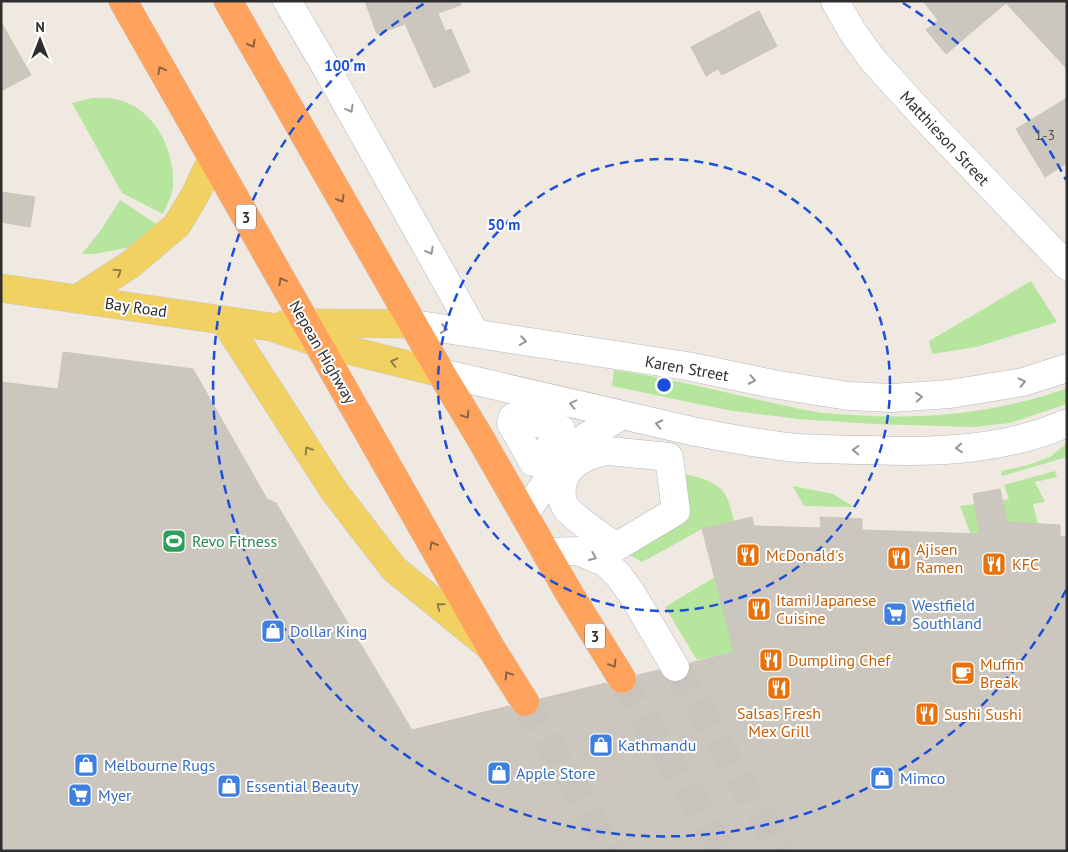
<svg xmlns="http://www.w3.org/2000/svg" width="1068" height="852" font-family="'PT Sans',sans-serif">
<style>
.green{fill:#b6e59e}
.building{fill:#cbc7bf;stroke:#cbc5ba}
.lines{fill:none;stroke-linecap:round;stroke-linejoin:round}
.minor-tunnel{stroke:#c8c4bd;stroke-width:28;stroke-dasharray:28 14;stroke-linecap:butt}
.highway-tunnel{stroke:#c8c4bd;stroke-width:28;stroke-dasharray:28 14;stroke-linecap:butt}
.minor-casing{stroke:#b4b7c1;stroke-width:29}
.major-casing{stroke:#c9c9c9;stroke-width:29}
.highway-casing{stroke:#c9c9c9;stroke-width:29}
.minor{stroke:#fff;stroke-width:28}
.major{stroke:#f2d163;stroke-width:28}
.highway{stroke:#ffa35c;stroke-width:28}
.oneway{stroke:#8c6343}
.oneway2{stroke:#969696}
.oneway3{stroke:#908048}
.ring{fill:none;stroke:#1d4ed8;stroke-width:2.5;stroke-dasharray:9 6}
.labels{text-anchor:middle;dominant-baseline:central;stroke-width:4;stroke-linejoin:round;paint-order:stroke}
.number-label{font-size:14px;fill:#555452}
.shield{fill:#fff;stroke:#6d6d6d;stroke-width:1}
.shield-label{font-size:15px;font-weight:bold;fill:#2e2e2e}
.street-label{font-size:16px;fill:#2e2e2e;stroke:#fff}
.leisure-label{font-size:16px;fill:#27864d;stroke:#fff;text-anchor:start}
.food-label{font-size:16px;fill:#c56008;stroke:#fff;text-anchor:start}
.shop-label{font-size:16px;fill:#366cbe;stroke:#fff;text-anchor:start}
.centre{fill:#1d4ed8;stroke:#fff;stroke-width:2.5}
.ring-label{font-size:15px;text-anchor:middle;font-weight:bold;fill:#1d4ed8;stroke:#fff;stroke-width:4;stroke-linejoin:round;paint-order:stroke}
</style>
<rect width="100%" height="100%" fill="#efe9e1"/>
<g class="green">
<path d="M 92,98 C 99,98 107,97 115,99 C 153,106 175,149 173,185 C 172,196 167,205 163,214 L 122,193 L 72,103 Z"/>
<polygon points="120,200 158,225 131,247 95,254 82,254 101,230"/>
<polygon points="1031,281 1057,322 976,347 932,354 929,341"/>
<path d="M 614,370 C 677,379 738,396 800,409 C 818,413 836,414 853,415 C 925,420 999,413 1067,388 L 1067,404 L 1010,423 L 974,427 L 873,424 L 799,419 L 727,410 L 612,386 Z"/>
<polygon points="1067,443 1067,457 1002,476 1001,471 1028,465 1050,457"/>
<polygon points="1055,471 1057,477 1035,482 1045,502 1033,504 1038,524 1020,535 970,533 960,506 1009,499 1004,485"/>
<path d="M 671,472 C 689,475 719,478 727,498 C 730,505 732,514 734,521 L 702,529 L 642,562 L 616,547 L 676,511 Z"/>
<polygon points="793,486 833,494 854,507 804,506"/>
<polygon points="715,577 734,652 697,660 665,607"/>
</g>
<g class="building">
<polygon points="365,1 460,1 461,5 438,13 445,31 451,29 470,72 434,88 405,24 377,34"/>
<polygon points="923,1 1067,1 1067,69 1006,3 946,54 926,30 938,20"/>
<polygon points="759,11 777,46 722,75 718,69 706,76 691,47"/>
<polygon points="1,22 31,75 1,91"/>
<polygon points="1067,98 1067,163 1045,177 1016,129"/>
<polygon points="1,192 35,197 30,227 1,222"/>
<polygon points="63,352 193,369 267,499 276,503 412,730 509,706 517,716 526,718 534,715 539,710 540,699 606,683 614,692 623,695 630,692 635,687 638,679 637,675 659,670 667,680 676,683 683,680 688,675 691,667 690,663 734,652 702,529 752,517 754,526 821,528 820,517 862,519 862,530 980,534 973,494 1000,489 1007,522 1060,525 1060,536 1067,537 1067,851 1,851 1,382 58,389"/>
</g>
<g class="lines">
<polyline class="minor-tunnel" points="675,667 782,851"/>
<g class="highway-tunnel">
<polyline points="622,679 723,851"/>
<polyline points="525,702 611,851"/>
</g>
<g class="minor-casing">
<g id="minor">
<polyline points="287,1 326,67 475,333"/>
<polyline points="835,1 852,31 872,59 930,123 1067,266"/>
<polyline points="413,324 687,366 773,384 848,396 892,398 950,394 1023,382 1067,368"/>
<path d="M 441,373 L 696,432 C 730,438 764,445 798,448 C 821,449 846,450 870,450 C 935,453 1006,450 1067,423"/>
<polygon points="513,417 561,429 539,463 533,462 511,423"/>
<path d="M 609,451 L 669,457 L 676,511 L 616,547 C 602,537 577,520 567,509 C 562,502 561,496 562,487 C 564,465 588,453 609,451 Z"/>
<polyline points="524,515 563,458 586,437 621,416"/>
<polyline points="545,552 578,551 606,563 619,576 632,594 675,667"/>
</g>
</g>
<g class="major-casing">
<g id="major">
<polyline points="1,288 271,327 319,343 441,373"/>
<polyline points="77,299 131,264 177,225 195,195 212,159"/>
<polyline points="224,320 334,491 394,569 490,647"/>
<polyline points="284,325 305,323 413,324"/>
</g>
</g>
<g class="highway-casing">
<g id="highway">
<polyline points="123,1 491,648 525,702"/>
<polyline points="228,1 441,373 479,436 569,593 622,679"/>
</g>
</g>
<use href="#minor" class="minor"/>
<use href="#major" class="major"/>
<use href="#highway" class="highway"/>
</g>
<defs><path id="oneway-chevron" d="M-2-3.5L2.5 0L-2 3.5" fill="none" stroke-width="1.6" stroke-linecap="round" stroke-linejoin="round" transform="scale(1.25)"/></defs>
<g class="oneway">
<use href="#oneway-chevron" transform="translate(252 44) rotate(60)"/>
<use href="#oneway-chevron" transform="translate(161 70) rotate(-119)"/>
<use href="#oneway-chevron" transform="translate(341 199) rotate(60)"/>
<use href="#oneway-chevron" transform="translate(282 281) rotate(-119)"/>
<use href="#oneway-chevron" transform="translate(466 415) rotate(58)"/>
<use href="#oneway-chevron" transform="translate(433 545) rotate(-119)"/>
<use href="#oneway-chevron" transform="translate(613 664) rotate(58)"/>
<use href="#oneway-chevron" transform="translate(508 675) rotate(-122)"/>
</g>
<g class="oneway2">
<use href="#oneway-chevron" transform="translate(350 109) rotate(61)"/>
<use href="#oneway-chevron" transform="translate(430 251) rotate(61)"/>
<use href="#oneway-chevron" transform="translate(444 329) rotate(8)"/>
<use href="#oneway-chevron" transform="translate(523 341) rotate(9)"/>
<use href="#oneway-chevron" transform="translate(752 380) rotate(12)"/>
<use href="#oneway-chevron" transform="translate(1022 382) rotate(-13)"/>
<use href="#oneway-chevron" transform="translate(919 397) rotate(-4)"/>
<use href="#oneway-chevron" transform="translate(573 404) rotate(-167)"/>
<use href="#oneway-chevron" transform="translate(659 424) rotate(-168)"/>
<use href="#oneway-chevron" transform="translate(959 448) rotate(176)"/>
<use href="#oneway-chevron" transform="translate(856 450) rotate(-178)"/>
<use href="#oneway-chevron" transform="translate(593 557) rotate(23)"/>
</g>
<g class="oneway3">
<use href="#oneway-chevron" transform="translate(118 272) rotate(-33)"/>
<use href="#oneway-chevron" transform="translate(394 362) rotate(-166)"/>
<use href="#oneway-chevron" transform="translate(308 450) rotate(-123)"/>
<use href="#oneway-chevron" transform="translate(440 606) rotate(-141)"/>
</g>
<g class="ring">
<circle cx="664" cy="385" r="226"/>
<path d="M1066 590A451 451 0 1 1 425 3M903 3A451 451 0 0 1 1066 180"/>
</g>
<defs>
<g id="stadium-square" transform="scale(1.25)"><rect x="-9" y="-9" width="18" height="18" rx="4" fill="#2e9e5b" stroke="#fff"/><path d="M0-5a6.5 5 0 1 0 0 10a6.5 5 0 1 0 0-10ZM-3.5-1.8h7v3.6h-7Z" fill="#fff"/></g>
<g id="restaurant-square" transform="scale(1.25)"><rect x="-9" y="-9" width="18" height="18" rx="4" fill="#e8710a" stroke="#fff"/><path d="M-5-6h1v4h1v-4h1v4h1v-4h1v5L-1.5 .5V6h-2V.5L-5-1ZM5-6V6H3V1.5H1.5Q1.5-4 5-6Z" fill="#fff"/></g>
<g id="supermarket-square" transform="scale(1.25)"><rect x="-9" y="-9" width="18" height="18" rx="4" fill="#3f7fe0" stroke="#fff"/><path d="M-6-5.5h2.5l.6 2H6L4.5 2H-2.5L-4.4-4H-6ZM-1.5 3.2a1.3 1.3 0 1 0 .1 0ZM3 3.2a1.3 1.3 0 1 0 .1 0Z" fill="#fff"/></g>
<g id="shop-square" transform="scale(1.25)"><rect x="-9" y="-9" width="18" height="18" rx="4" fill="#3f7fe0" stroke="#fff"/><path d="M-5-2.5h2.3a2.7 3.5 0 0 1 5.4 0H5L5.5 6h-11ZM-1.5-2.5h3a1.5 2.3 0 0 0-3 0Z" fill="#fff"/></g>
<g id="cafe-square" transform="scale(1.25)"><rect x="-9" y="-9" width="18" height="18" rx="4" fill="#e8710a" stroke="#fff"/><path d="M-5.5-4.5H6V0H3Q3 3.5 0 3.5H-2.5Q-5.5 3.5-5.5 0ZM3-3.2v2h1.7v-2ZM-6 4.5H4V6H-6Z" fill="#fff"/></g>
</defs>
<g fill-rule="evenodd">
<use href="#stadium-square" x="174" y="541"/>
<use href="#restaurant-square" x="748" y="555"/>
<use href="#restaurant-square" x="899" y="558"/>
<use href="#restaurant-square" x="994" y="564"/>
<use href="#restaurant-square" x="759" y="609"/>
<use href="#supermarket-square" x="895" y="614"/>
<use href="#shop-square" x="273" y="631"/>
<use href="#restaurant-square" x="771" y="660"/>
<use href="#cafe-square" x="963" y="673"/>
<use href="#restaurant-square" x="779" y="688"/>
<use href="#restaurant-square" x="927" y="714"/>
<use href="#shop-square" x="601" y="745"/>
<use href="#shop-square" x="86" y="765"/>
<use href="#shop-square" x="499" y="773"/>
<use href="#shop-square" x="882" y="778"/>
<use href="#shop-square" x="229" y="786"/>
<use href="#supermarket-square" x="80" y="795"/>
</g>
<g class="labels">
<g class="number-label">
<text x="1045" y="135">1-3</text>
</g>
<g class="shield">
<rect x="236" y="204.5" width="20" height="25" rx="4"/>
<rect x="585" y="623.5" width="20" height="25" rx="4"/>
</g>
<g class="shield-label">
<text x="246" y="217">3</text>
<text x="595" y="636">3</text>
</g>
<g class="street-label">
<text transform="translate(945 138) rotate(47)">Matthieson Street</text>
<text transform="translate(136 307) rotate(8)">Bay Road</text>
<text transform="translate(323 352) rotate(60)">Nepean Highway</text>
<text transform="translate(687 368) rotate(10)">Karen Street</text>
</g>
<g class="leisure-label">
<text x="192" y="541">Revo Fitness</text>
</g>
<g class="food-label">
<text x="916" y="549">Ajisen<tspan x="916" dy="18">Ramen</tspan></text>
<text x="766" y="555">McDonald's</text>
<text x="1012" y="564">KFC</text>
<text x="776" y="600">Itami Japanese<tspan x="776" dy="18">Cuisine</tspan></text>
<text x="788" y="660">Dumpling Chef</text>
<text x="980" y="664">Muffin<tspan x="980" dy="18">Break</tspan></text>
<text x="779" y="713" text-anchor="middle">Salsas Fresh<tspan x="779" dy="18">Mex Grill</tspan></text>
<text x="944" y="714">Sushi Sushi</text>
</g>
<g class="shop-label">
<text x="912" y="605">Westfield<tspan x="912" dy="18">Southland</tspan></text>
<text x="290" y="631">Dollar King</text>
<text x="618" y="745">Kathmandu</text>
<text x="104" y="765">Melbourne Rugs</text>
<text x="516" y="773">Apple Store</text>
<text x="900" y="778">Mimco</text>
<text x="246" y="786">Essential Beauty</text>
<text x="98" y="795">Myer</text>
</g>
</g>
<circle cx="664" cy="385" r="8" class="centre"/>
<g class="ring-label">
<text x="345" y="71">100 m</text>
<text x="504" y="230">50 m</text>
</g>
<rect width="1068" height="852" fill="none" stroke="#2e2e2e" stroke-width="5"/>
<g transform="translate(40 40)" stroke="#ffffff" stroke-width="4" paint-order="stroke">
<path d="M0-4L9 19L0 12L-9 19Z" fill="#2e2e2e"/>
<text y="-8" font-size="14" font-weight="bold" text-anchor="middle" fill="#2e2e2e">N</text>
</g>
</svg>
